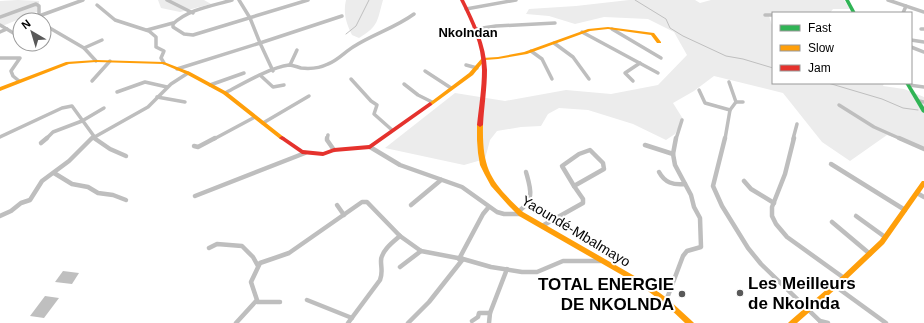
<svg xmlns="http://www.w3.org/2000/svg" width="924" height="323" font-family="Arial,sans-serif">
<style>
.green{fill:#ececec}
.water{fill:#bfbfbf}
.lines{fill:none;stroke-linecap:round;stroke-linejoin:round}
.stream{stroke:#bfbfbf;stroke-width:1}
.street-far1{stroke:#bebebe;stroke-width:3.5}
.street{stroke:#bebebe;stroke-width:4.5}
.fast{fill:#30b455;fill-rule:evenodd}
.slow{fill:#ff9f0a;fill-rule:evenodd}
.jam{fill:#e5322d;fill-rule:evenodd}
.poi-dot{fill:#595959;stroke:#fff;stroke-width:1.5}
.labels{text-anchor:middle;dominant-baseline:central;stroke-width:4;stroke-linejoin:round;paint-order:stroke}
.far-quarter-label{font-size:13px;font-weight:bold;fill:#000;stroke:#fff}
.street-label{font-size:14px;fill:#000;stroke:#fff}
.near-poi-label{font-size:17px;font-weight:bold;fill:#000;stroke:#fff;text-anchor:start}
</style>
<rect width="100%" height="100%" fill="#fff"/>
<g class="green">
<polygon points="18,0 39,1 39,11 0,27 0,1"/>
<polygon points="158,0 204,0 211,4 180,12 161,8"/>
<path d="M 346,0 L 383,0 C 377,21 379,26 359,38 L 352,35 C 346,23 343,13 346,0 Z"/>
<polygon points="629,0 695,0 700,3 711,0 844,0 850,9 833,9 830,13 773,13 773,16 769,16 773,28 773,83 884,83 883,86 904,89 924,97 924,147 887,135 850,161 822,142 783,93 714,76 694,91 673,103 683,119 675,134 666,140 633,124 588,110 559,108 548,114 541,126 521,127 497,131 490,140 485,159 464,165 385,148 455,93 505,101 566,90 611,94 658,85 687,55 674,32 648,19 604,17 575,24 549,16 526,14 529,9 576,6"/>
</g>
<g class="water">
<polygon points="63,271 79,273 72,284 55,282"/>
<polygon points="45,296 59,298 44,318 30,316"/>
</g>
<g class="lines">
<g class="stream">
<polyline points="635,0 666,19 670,28 683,36 726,56 743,59 773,68"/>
<polyline points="346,34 356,26 369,0"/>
<polyline points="828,83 882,99 903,108 918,110"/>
</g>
<g class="street-far1">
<polyline points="167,0 193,13"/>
<path d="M 232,0 C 212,6 189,9 173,24 L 173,27 L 184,34 L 193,35 L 308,0"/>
<polyline points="888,0 924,12"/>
<polyline points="97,5 115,20 149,31 156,37 156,47 164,51 161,58 164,63"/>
<polyline points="466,9 516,0"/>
<polyline points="903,13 906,6"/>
<polyline points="765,15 773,15"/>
<polyline points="0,17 36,4 39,6 39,16"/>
<polyline points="42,20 39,16 83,0"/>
<polyline points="44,22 48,27 84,48 96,61"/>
<polyline points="0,25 20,37"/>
<polyline points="476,29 496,26 555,23"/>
<polyline points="612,29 661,58"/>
<polyline points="921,29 924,29"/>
<polyline points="147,30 173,23"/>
<polyline points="0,32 7,29"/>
<polyline points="582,32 658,73"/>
<polyline points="911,40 924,42"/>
<polyline points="554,43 573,57 589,79"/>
<polyline points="911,47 924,52"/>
<polyline points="84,48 102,40"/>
<polyline points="531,51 542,59 552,79"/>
<polyline points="0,58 20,58 11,71 13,76 19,81"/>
<polyline points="290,65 297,50"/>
<polyline points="466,65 477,68"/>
<polyline points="177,69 260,43 250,18 239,0"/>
<polyline points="273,71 260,43 342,16"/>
<polyline points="425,71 451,88"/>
<polyline points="260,75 273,87 284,85"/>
<polyline points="351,79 371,101 377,105 374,114 392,130"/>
<polyline points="92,81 110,61"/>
<polyline points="633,81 625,73 640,63"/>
<polyline points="729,82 736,102"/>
<polyline points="404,84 418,95 432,102"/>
<polyline points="210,85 244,73"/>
<polyline points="909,85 924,87"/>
<polyline points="699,90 705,103 730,110"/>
<polyline points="117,92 145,82 167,87"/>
<path d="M 225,93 C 242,84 271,67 289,65 C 293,65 297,67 301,68 C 310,69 320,68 328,64 C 337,61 345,52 353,47 C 373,34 395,28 414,14"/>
<polyline points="157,97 185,102"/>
<polyline points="919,101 924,102"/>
<polyline points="839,105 874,127 901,139"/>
<polyline points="263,123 309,96"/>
<polyline points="0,137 62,108 72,106 96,139"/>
<polyline points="46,139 53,132 82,121 104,108"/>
<polyline points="91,139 148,107 171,84 188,73"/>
<polyline points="214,139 255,117"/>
<polyline points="327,139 328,135"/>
<polyline points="676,139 682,120"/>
<polyline points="725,139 730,110 736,102 743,102"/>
<polyline points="793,139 797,124"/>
</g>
<g class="street">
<polyline points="94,138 110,149 126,156"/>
<polyline points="327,138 327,140 334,150"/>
<polyline points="725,138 713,186 722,206 748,248 761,264 822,323"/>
<polyline points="794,138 785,174 772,207 772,216 776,224 787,237 844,278"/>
<polyline points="899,138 924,149"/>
<polyline points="41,143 47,138"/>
<polyline points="645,145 673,154 675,165 691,195 694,207 700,218 701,247 687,251 683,256 666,301"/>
<polyline points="194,146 198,147 215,138"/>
<polyline points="370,147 400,165 462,187 497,212 504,214 521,214"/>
<polygon points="590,150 603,163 604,169 574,186 562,166 579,154"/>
<polyline points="673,154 676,138"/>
<polyline points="831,164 905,210"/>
<path d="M 659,172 C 665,183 673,185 685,184"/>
<polyline points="54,173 72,184 88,187 98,193 113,195 126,200"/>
<polyline points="744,181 751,189 774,203"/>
<polyline points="917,193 924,197"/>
<polyline points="195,196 305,153"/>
<polyline points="337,205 344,215"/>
<polyline points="411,205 441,180"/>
<path d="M 518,212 C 535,199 531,190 526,172"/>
<polyline points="0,216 11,211 21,203 30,200 42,181 69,161 92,138"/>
<polyline points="856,216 885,237"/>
<polyline points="832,222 870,254"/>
<polyline points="542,226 583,203 583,199 574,186"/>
<polyline points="209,248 217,244 242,246 253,257 258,266"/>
<polyline points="459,259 483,214 488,208"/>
<polyline points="400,267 421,251"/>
<polyline points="835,286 886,323"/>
<polyline points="307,300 352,318"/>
<polyline points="257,302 280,302"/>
<polyline points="472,321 478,317 479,313 490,313 507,269"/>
<polyline points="820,321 828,323"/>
<polyline points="236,323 257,300 251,282 260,263 289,253 362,202 367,202 400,236 421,251 463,259 491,267 522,272 537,272 563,261 601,261"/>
<path d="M 348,323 L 380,280 C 383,273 381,268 381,261 C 381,251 393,242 400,236"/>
<polyline points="408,323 429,302 463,259"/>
<polyline points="489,323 490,313"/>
</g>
<g class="fast">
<polygon points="845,0 849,0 856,13 852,13"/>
<polygon points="905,83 909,83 924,107 924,113 922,112"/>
</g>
<g class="slow">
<polygon points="608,27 654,33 661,42 661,43 657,43 651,35 608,29 590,31 527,54 498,59 485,60 473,75 432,105 428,105 428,104 469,73 482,58 498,57 524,52 588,29"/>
<polygon points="96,60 164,62 190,72 227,92 285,138 282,140 280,139 223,94 186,74 163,64 96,62 69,64 0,91 0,87 66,62"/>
<path d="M 480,123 L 483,125 C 482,170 491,182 523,212 L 645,282 L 668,299 L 692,321 L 694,323 L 685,323 L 664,303 L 641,286 L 519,216 L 508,205 L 491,186 L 485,175 L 480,165 L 478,153 L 477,140 L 477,125 Z"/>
<polygon points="922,181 924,181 924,187 884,244 846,280 797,323 788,323 790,321 842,276 880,240"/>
</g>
<g class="jam">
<path d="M 460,0 L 464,0 C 475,22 486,45 487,70 C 487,88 484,107 483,125 L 480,127 L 477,125 C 479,107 482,88 482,70 C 482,45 471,22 460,0 Z"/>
<polygon points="430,102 432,104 432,105 370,149 334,152 323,156 302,154 279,138 282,136 284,137 303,150 323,152 334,148 369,145"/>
</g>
</g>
<g class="poi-dot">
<circle cx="740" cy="293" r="4"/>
<circle cx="682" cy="294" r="4"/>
</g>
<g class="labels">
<g class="far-quarter-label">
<text x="468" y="32">Nkolndan</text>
</g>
<g class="street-label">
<text transform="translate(576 231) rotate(31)">Yaoundé-Mbalmayo</text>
</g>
<g class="near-poi-label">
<text x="748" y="283">Les Meilleurs<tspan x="748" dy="20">de Nkolnda</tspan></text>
<text x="674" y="284" text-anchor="end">TOTAL ENERGIE<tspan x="674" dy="20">DE NKOLNDA</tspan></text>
</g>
</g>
<rect x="772" y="12" width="140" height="72" fill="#ffffff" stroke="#999999"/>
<rect x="780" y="25" width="20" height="6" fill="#30b455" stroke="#999999"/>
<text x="808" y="32" font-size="12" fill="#000000">Fast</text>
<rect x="780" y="45" width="20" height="6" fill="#ff9f0a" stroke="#999999"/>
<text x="808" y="52" font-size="12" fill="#000000">Slow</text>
<rect x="780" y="65" width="20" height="6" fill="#e5322d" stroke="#999999"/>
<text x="808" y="72" font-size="12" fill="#000000">Jam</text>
<g transform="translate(32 32) rotate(322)"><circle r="19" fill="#ffffff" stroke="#999999"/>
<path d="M0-3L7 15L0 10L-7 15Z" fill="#595959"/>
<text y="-6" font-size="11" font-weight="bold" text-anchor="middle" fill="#000000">N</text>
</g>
</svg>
